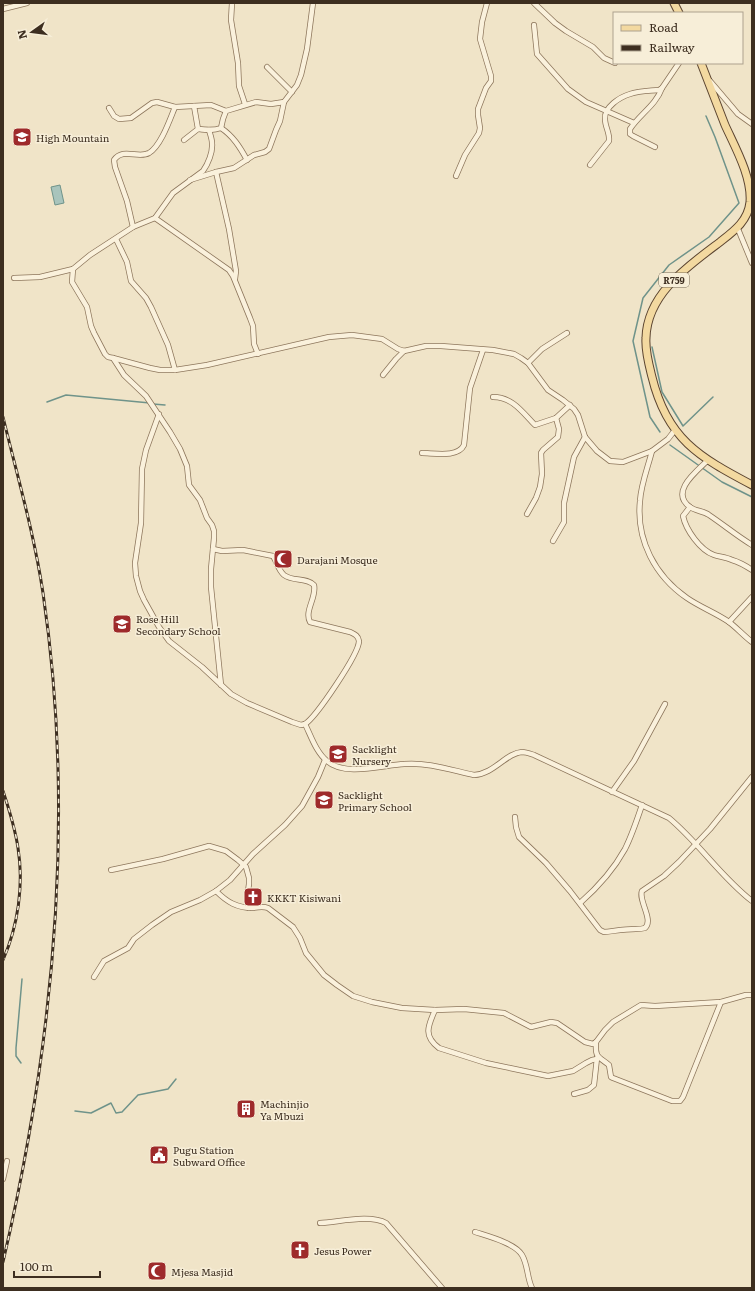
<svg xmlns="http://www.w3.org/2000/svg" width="755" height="1291" font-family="Literata,serif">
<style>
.water{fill:#a9c4bc;stroke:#6f938a}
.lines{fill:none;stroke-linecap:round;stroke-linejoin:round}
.stream{stroke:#6f938a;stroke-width:1.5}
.street-casing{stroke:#8d765c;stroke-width:6}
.primary-casing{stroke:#5b4430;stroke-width:9}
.street{stroke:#faf1dc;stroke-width:4.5}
.primary{stroke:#f3d9a0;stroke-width:7}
.rail-casing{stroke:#3d2e20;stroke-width:3}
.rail{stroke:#f7eed8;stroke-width:1.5;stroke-dasharray:4.5;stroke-linecap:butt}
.labels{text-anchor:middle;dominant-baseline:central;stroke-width:3;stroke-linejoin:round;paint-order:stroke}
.shield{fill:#f7eed8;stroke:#756857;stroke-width:1}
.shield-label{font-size:9px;font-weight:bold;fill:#3d2e20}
.poi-label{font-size:10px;fill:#3d2e20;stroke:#f7eed8;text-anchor:start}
</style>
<rect width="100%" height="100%" fill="#f0e4c8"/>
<polygon class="water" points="60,185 64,203 55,205 51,187"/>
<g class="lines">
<g class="stream">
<polyline points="652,347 662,392 683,426 713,397"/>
<polyline points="47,402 66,395 150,403"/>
<polyline points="153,404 165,405"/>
<polyline points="660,432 650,417 633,341 643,298 669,265 709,237 739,203 715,137 706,116"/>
<polyline points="670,445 722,482 752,497"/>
<polyline points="21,1063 16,1056 16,1048 22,979"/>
<polyline points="75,1111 91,1113 111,1103 116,1113 122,1112 138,1095 168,1089 176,1079"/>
</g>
<g class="street-casing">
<g id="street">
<polyline points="232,3 231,20 238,63 239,86 245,104"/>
<polyline points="534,3 555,23 566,31 593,47 604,58 615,63"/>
<polyline points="3,9 27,3"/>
<polyline points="534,25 537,54 568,89 586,102 634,123"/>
<polyline points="267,67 292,92"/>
<polyline points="710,81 738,114 752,124"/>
<polyline points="109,108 114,116 119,119 131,118 152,103 157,102 175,107 211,105 226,111"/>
<path d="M 221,128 C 233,136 240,147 247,160"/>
<path d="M 198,129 C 206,130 213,131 221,128 L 223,119 L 226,111 L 256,102 L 271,104 L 284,102"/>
<polyline points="184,140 198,129 194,106"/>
<path d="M 655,147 L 633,136 L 630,134 L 630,129 C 640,114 656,105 662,88"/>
<path d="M 590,165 L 609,141 C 610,133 605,127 605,119 C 604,107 620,97 630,94 C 639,91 649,91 659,90 L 662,88 L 679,63"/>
<polyline points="216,172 229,229 236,271 235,279"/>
<polyline points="456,176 465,155 479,133 480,128 478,115 478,109 486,88 491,81 491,76 480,39 482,22 487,3"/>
<polyline points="190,180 216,172 234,168 254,155 265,152 269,149 276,130 280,121 284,102 297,85 301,75 307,49 313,3"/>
<polyline points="155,218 229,270 233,276 250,318 253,326 254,344 258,354"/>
<path d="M 133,227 L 127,201 L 115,167 L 114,160 C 123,147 138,159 149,153 C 161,146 170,119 175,107"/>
<polyline points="738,229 752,263"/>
<polyline points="116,239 127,262 131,281 146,298 151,307 168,345 175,370"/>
<path d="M 73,269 L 90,255 L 133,227 L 155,218 L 173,193 L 203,171 C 208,164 213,152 212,143 C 212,139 210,134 209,130"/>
<polyline points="14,278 40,277 73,269 72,282 87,307 91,326 94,333 105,354 108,357 113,358 150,368 160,370 175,370 207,365 329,337 352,335 382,339 398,349 404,351 426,346 441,346 493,350 514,354 521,358 528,363 548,390 563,400 574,409 578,415 585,437 597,451 610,461 623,462 652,451 668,439 675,430"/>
<polyline points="113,358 124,375 146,396 170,432 180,449 187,466 189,485 200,500 207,518 212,525 214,531 214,538 211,569 211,587 221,685"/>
<polyline points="528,363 542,349 567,333"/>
<polyline points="383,375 396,359 404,351"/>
<path d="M 493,397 C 513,397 523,413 535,425 L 556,418 L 570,405"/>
<path d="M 159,414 L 146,450 L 142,469 L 141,523 L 135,563 L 136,576 L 140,591 L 144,600 L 159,627 L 169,641 L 202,667 L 231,694 L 247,703 L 292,722 L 301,725 L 305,724 C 316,717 359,654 359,641 C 358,635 354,634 350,632 L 310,622 C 304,611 317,597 314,585 C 306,577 293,582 284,575 C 278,570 277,562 273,556 L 243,550 L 222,551 L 213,549"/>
<path d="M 652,451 C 648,467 641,484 640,501 C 636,540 655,576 687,598 C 700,607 716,613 729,622 C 737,628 744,636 752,642"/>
<path d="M 422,453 C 434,453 458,458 464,445 L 470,388 L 483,350"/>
<path d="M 708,460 C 697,471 669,492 690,507 C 695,511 704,511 709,515 C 724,525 737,536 752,545"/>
<path d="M 690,507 L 683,516 C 686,530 700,550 714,555 C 720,557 726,557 732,560 C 739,562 746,566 752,570"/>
<polyline points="527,514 536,498 540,487 542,474 541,453 543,450 558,437 559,429 556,418"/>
<polyline points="553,541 564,522 564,503 574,457 585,437"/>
<polyline points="729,622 752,597"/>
<path d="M 305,724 C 311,736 316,752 327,761 C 345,777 383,765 404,764 C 428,762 451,770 474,775 C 494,774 506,753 522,752 C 526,752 531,754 534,755 L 669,818 C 699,843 721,877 752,901"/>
<polyline points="612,792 634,761 665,704"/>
<path d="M 515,817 L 516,827 L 519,837 L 546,863 L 570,891 L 600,930 L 604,932 C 614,931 625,929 636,929 C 638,929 642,929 645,928 C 654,920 638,900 642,891 L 664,876 L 679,862 L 710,829 L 752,777"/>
<polyline points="111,870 163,859 209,846 226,851 238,860 246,867 249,878 249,884 247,898 249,908"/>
<path d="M 216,891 C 227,902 237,908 253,908 C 258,907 263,906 268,908 L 293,927 L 300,938 L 306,953 L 324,975 L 337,985 L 353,996 L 372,1002 L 402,1008 L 435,1010 L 464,1009 L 504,1013 L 531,1027 L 551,1022 L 557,1023 L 585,1042 L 593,1044 L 596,1042 L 605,1030 L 613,1022 L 641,1005 L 655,1006 L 721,1002 L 746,995 L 752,995"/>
<path d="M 580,903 C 597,888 614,869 625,849 C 632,835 637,820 642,805"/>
<polyline points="94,977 104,961 128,948 134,939 152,925 171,912 200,900 216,891 230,880 253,854 285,825 302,806 318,777 325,760"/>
<path d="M 435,1010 C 428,1026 423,1036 439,1048 L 486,1063 L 548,1076 L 573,1071 L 586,1063 L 592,1060 L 597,1059"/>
<path d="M 596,1042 C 595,1058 598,1056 609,1065 L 611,1077 L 613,1078 L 672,1101 L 680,1101 L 683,1097 L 721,1002"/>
<polyline points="574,1094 588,1090 594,1085 597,1058"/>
<polyline points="3,1179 7,1161"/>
<path d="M 320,1223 C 339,1222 370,1214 386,1223 L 442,1288"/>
<path d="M 475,1232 C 487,1236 515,1243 522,1255 C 528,1265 527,1278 532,1288"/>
</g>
</g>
<g class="primary-casing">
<g id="primary">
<polyline points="674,3 679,13"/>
<path d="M 701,63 C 709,84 717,104 725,125 C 735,147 752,177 750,202 C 748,221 734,231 720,242 C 688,266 647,294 646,338 C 645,351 649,365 652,377 C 667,439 699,457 752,485"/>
</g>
</g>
<use href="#street" class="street"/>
<use href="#primary" class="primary"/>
<g class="rail-casing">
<g id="rail">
<path d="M 3,417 C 17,475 34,533 43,593 C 76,816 54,1043 3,1262"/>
<path d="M 3,791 C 9,809 15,828 18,848 C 24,885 18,926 3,960"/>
</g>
</g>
<use href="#rail" class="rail"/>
</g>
<defs>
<g id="school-square" transform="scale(1)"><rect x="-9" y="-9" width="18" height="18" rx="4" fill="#9e2a2b" stroke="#f7eed8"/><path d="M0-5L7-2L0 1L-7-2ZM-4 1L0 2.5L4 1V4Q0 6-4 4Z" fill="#fff"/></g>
<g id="mosque-square" transform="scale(1)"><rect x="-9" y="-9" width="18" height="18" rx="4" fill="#9e2a2b" stroke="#f7eed8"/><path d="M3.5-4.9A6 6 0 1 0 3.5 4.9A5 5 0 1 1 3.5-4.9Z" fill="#fff"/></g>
<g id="church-square" transform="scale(1)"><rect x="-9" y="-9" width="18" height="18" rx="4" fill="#9e2a2b" stroke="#f7eed8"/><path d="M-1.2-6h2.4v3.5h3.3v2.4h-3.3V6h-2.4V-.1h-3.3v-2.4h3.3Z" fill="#fff"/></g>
<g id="building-square" transform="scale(1)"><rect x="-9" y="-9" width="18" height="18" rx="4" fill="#9e2a2b" stroke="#f7eed8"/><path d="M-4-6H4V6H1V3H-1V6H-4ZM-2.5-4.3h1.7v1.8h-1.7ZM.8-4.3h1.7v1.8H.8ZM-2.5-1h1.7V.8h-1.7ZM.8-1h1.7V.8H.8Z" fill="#fff"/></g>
<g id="civic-square" transform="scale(1)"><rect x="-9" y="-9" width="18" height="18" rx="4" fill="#9e2a2b" stroke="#f7eed8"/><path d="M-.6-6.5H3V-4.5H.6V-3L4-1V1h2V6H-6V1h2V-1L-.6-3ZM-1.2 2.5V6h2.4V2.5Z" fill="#fff"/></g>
</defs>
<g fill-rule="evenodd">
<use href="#school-square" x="22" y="137"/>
<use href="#mosque-square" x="283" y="559"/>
<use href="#school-square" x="122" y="624"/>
<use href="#school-square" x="338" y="754"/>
<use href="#school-square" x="324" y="800"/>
<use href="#church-square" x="253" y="897"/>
<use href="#building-square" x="246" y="1109"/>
<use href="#civic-square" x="159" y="1155"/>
<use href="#church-square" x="300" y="1250"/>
<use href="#mosque-square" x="157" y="1271"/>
</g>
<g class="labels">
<rect class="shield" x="659" y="273" width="30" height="14" rx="3"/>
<g class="shield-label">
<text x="674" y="280">R759</text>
</g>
<g class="poi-label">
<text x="36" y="137">High Mountain</text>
<text x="297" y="559">Darajani Mosque</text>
<text x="136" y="618">Rose Hill<tspan x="136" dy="12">Secondary School</tspan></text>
<text x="352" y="748">Sacklight<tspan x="352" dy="12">Nursery</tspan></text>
<text x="338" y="794">Sacklight<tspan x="338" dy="12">Primary School</tspan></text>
<text x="267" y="897">KKKT Kisiwani</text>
<text x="260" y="1103">Machinjio<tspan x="260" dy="12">Ya Mbuzi</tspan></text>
<text x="173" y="1149">Pugu Station<tspan x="173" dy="12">Subward Office</tspan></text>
<text x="314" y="1250">Jesus Power</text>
<text x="171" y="1271">Mjesa Masjid</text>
</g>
</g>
<rect width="755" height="1291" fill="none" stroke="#3d2e20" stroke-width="8"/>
<rect x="613" y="12" width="130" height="52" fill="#f7eed8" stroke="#ada18e"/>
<rect x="621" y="25" width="20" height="6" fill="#f3d9a0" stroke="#ada18e"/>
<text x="649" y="32" font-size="12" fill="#3d2e20">Road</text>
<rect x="621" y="45" width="20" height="6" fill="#3d2e20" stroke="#ada18e"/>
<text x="649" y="52" font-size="12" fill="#3d2e20">Railway</text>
<g transform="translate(32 32) rotate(256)" stroke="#f7eed8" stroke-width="3" paint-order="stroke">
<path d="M0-3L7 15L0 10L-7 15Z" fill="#3d2e20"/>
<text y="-6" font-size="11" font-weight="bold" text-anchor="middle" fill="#3d2e20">N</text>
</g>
<path d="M14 1271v6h86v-6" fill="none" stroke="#3d2e20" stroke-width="2"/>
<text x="20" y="1271" font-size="12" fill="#3d2e20" stroke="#f7eed8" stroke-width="3" paint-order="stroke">100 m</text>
</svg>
